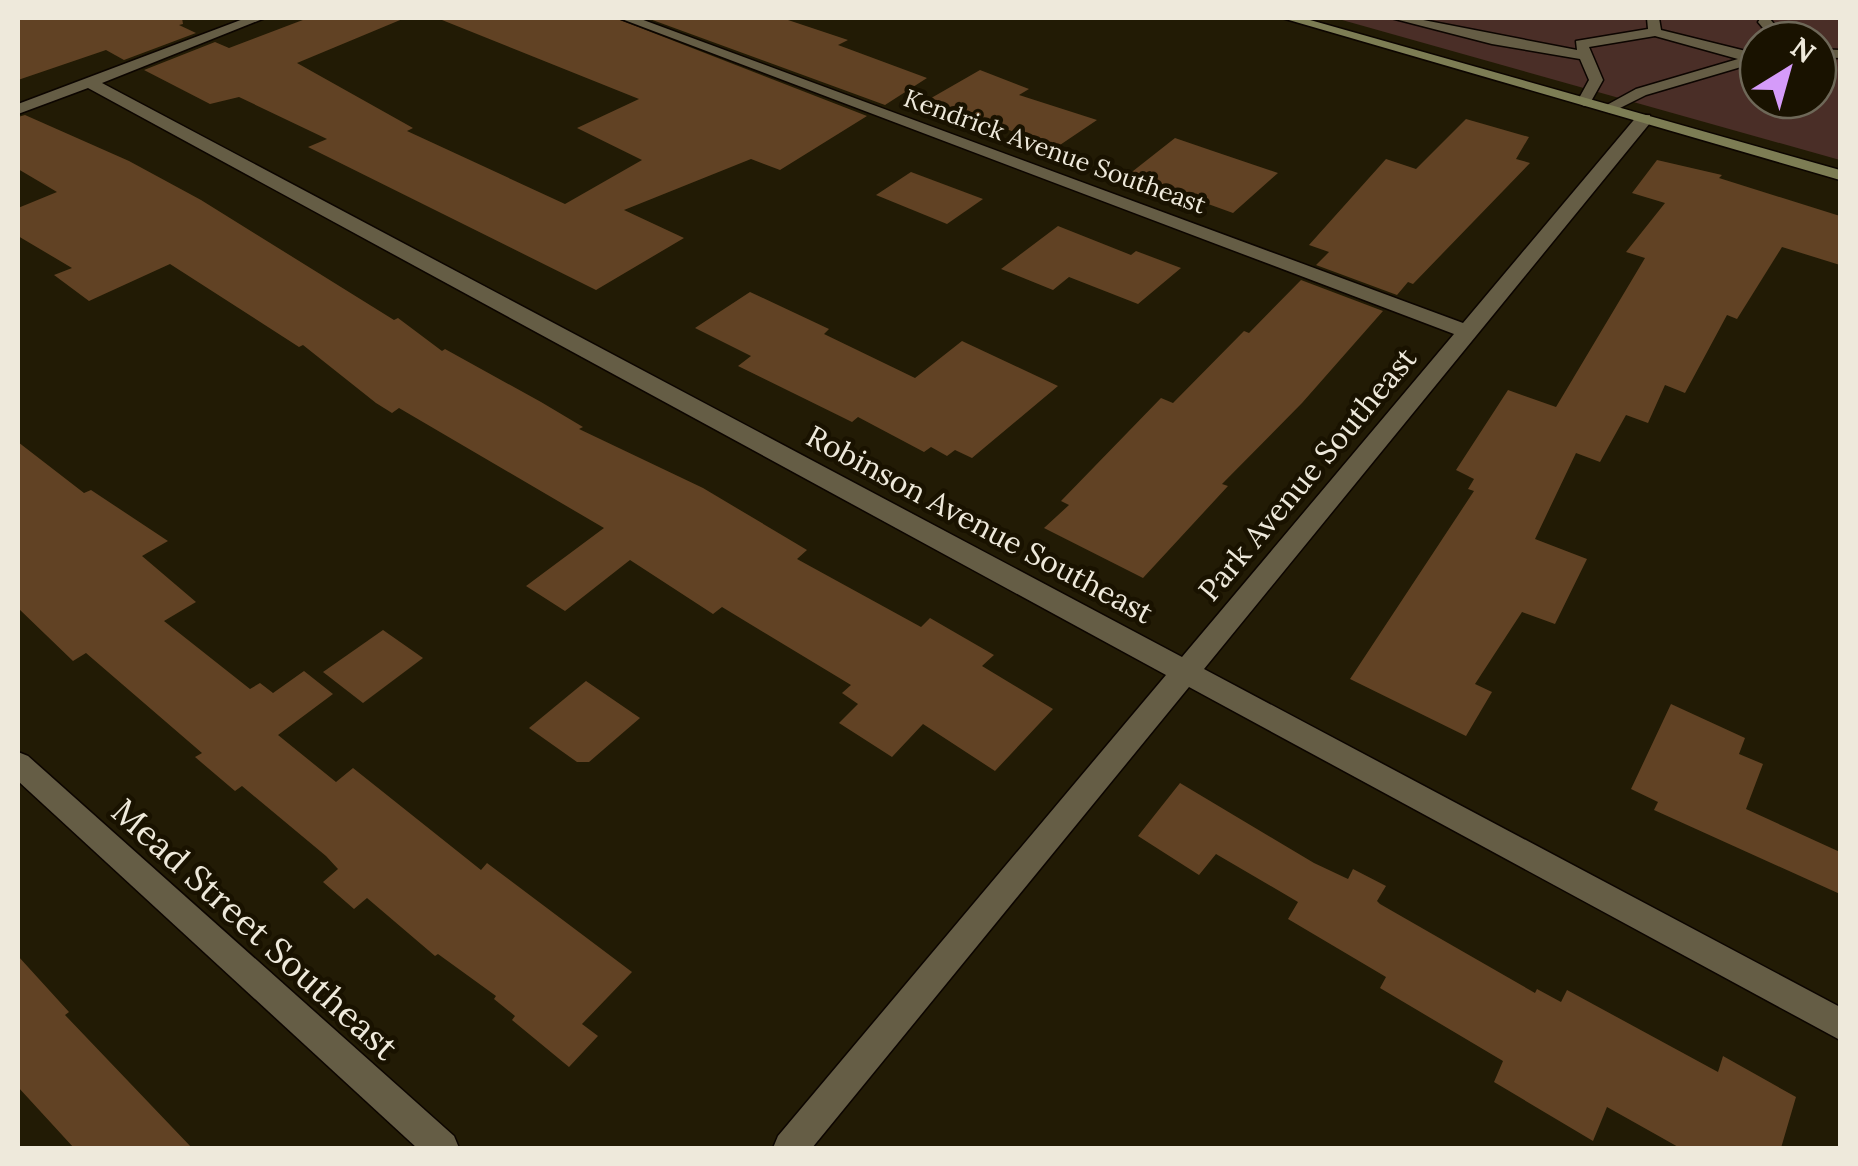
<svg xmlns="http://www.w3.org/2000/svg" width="1858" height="1166" font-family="Lora,serif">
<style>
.green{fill:#4a2e27;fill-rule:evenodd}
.building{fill:#614224}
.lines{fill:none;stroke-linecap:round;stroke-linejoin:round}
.lane-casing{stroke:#0c0500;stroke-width:3}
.street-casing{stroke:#0c0500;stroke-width:3}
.secondary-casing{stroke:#0c0500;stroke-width:3}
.lane{fill:#655d45;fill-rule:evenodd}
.street{fill:#655d45;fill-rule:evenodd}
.secondary{fill:#7d7d54;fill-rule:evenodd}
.labels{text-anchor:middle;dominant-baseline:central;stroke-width:9;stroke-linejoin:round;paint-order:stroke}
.far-street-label{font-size:25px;fill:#eee9db;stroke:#191200}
.street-label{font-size:30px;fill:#eee9db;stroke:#191200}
.near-street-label{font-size:35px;fill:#eee9db;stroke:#191200}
</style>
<rect width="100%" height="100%" fill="#221b05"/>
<path class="green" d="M 1335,18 L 1840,18 L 1840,160 ZM 1758,40 L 1818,40 L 1818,100 L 1758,100 Z"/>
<g class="building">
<polygon points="18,18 182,18 183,24 179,25 196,33 124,60 106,50 18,80"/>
<polygon points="308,18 405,18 297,63 413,128 407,131 565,204 642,160 577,128 639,99 437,18 615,18 867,116 780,170 751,159 624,210 684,238 596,290 308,147 327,139 239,97 210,104 144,70 215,42 229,48"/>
<polygon points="647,18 782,18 848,40 838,45 927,78 885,105"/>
<polygon points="980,70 1029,89 1019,95 1097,120 1057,147 926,101"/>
<polygon points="25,115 129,161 201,200 394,320 398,318 442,351 445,349 541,402 583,427 579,429 703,488 807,550 797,559 921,627 930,618 994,655 982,666 1053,709 995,771 923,724 892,757 839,723 858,704 842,693 851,685 722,607 713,614 630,560 565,611 526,586 604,528 399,408 392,413 376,403 303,345 299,347 170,264 89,301 54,275 72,268 18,236 18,208 57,192 18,169 18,117"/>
<polygon points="1466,119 1529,137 1516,159 1530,163 1413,284 1408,282 1397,295 1316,265 1329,252 1309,245 1386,159 1416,169"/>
<polygon points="1175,138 1210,150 1278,173 1233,213 1128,175"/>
<polygon points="1657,160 1722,175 1719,178 1840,216 1840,265 1782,247 1737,319 1727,315 1685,393 1665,385 1648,423 1626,415 1600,462 1576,453 1535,539 1587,559 1555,624 1522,612 1475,684 1492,692 1466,736 1350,679 1474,491 1468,489 1474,479 1456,470 1508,390 1556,407 1645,258 1626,252 1665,203 1632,193"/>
<polygon points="911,172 983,199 947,224 876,195"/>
<polygon points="1058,226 1131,255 1136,251 1181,268 1138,304 1069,277 1053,290 1001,269"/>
<polygon points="1301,280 1383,311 1302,403 1222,484 1228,486 1143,578 1044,528 1069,505 1061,501 1161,398 1173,403 1244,331 1249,333"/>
<polygon points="750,292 829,329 824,334 915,378 962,341 1058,386 972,458 955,450 947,456 931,447 924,452 858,417 852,422 738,366 751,356 695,328"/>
<polygon points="18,442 84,493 91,490 168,541 142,556 196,602 164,621 250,689 260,683 273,693 304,671 333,694 278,735 336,782 353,768 481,870 487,863 632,972 582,1024 598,1036 569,1067 512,1020 515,1016 494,999 496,996 438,954 435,956 367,898 354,909 323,882 338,869 326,856 242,786 235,791 195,757 202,753 86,653 73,661 18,608"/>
<polygon points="383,630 423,658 363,703 323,672"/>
<polygon points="586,681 640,718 589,762 577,762 529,728"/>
<polygon points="1671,704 1745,738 1739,754 1763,764 1746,809 1840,852 1840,894 1654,810 1658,802 1631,789"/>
<polygon points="1180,783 1314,863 1348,879 1353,869 1386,886 1377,901 1380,904 1535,993 1537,989 1561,1002 1567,990 1718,1072 1723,1056 1796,1097 1781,1148 1680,1148 1607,1107 1593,1141 1494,1082 1503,1061 1380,988 1386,977 1288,919 1298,902 1216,854 1199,875 1138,836"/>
<polygon points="18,956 69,1012 65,1015 192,1148 74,1148 18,1087"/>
</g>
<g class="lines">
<g class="lane-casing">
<g id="lane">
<polygon points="1391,18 1413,18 1577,50 1576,41 1648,29 1647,18 1659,18 1661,30 1758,54 1758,62 1646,95 1610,113 1603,109 1605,106 1636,89 1738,59 1655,36 1589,47 1603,80 1589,105 1584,106 1577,102 1589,80 1580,59 1492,44"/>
<polygon points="1760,19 1770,19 1787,40 1773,40 1758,22"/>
<polygon points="1818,49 1840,50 1840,58 1818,57"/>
</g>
</g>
<g class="street-casing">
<g id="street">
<polygon points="246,18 265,18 102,83 1182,657 1454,334 619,18 638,18 1463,323 1638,115 1650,115 1650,123 1204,669 1840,1007 1840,1040 1189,687 812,1148 773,1148 778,1136 1166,675 88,88 18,114 18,104"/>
<polygon points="18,752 28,756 454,1136 459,1148 417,1148 18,781"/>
</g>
</g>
<g class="secondary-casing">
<polygon id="secondary" points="1282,18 1303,18 1840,170 1840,180"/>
</g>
<use href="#lane" class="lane"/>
<use href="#street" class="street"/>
<use href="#secondary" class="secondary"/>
</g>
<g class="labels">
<g class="far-street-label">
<text transform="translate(1055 151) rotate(20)">Kendrick Avenue Southeast</text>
</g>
<g class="street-label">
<text transform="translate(1307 474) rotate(-50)">Park Avenue Southeast</text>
<text transform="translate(980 524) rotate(28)">Robinson Avenue Southeast</text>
</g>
<g class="near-street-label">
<text transform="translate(255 929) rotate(42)">Mead Street Southeast</text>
</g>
</g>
<rect width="1858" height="1166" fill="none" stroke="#eee9db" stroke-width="40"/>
<g transform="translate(1788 70) rotate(37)"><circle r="48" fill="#191200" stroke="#6e6858" stroke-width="2.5"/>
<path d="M0-8L18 38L0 25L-18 38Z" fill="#d59bfa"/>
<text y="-15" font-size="28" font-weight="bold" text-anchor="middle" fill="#eee9db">N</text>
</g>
</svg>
